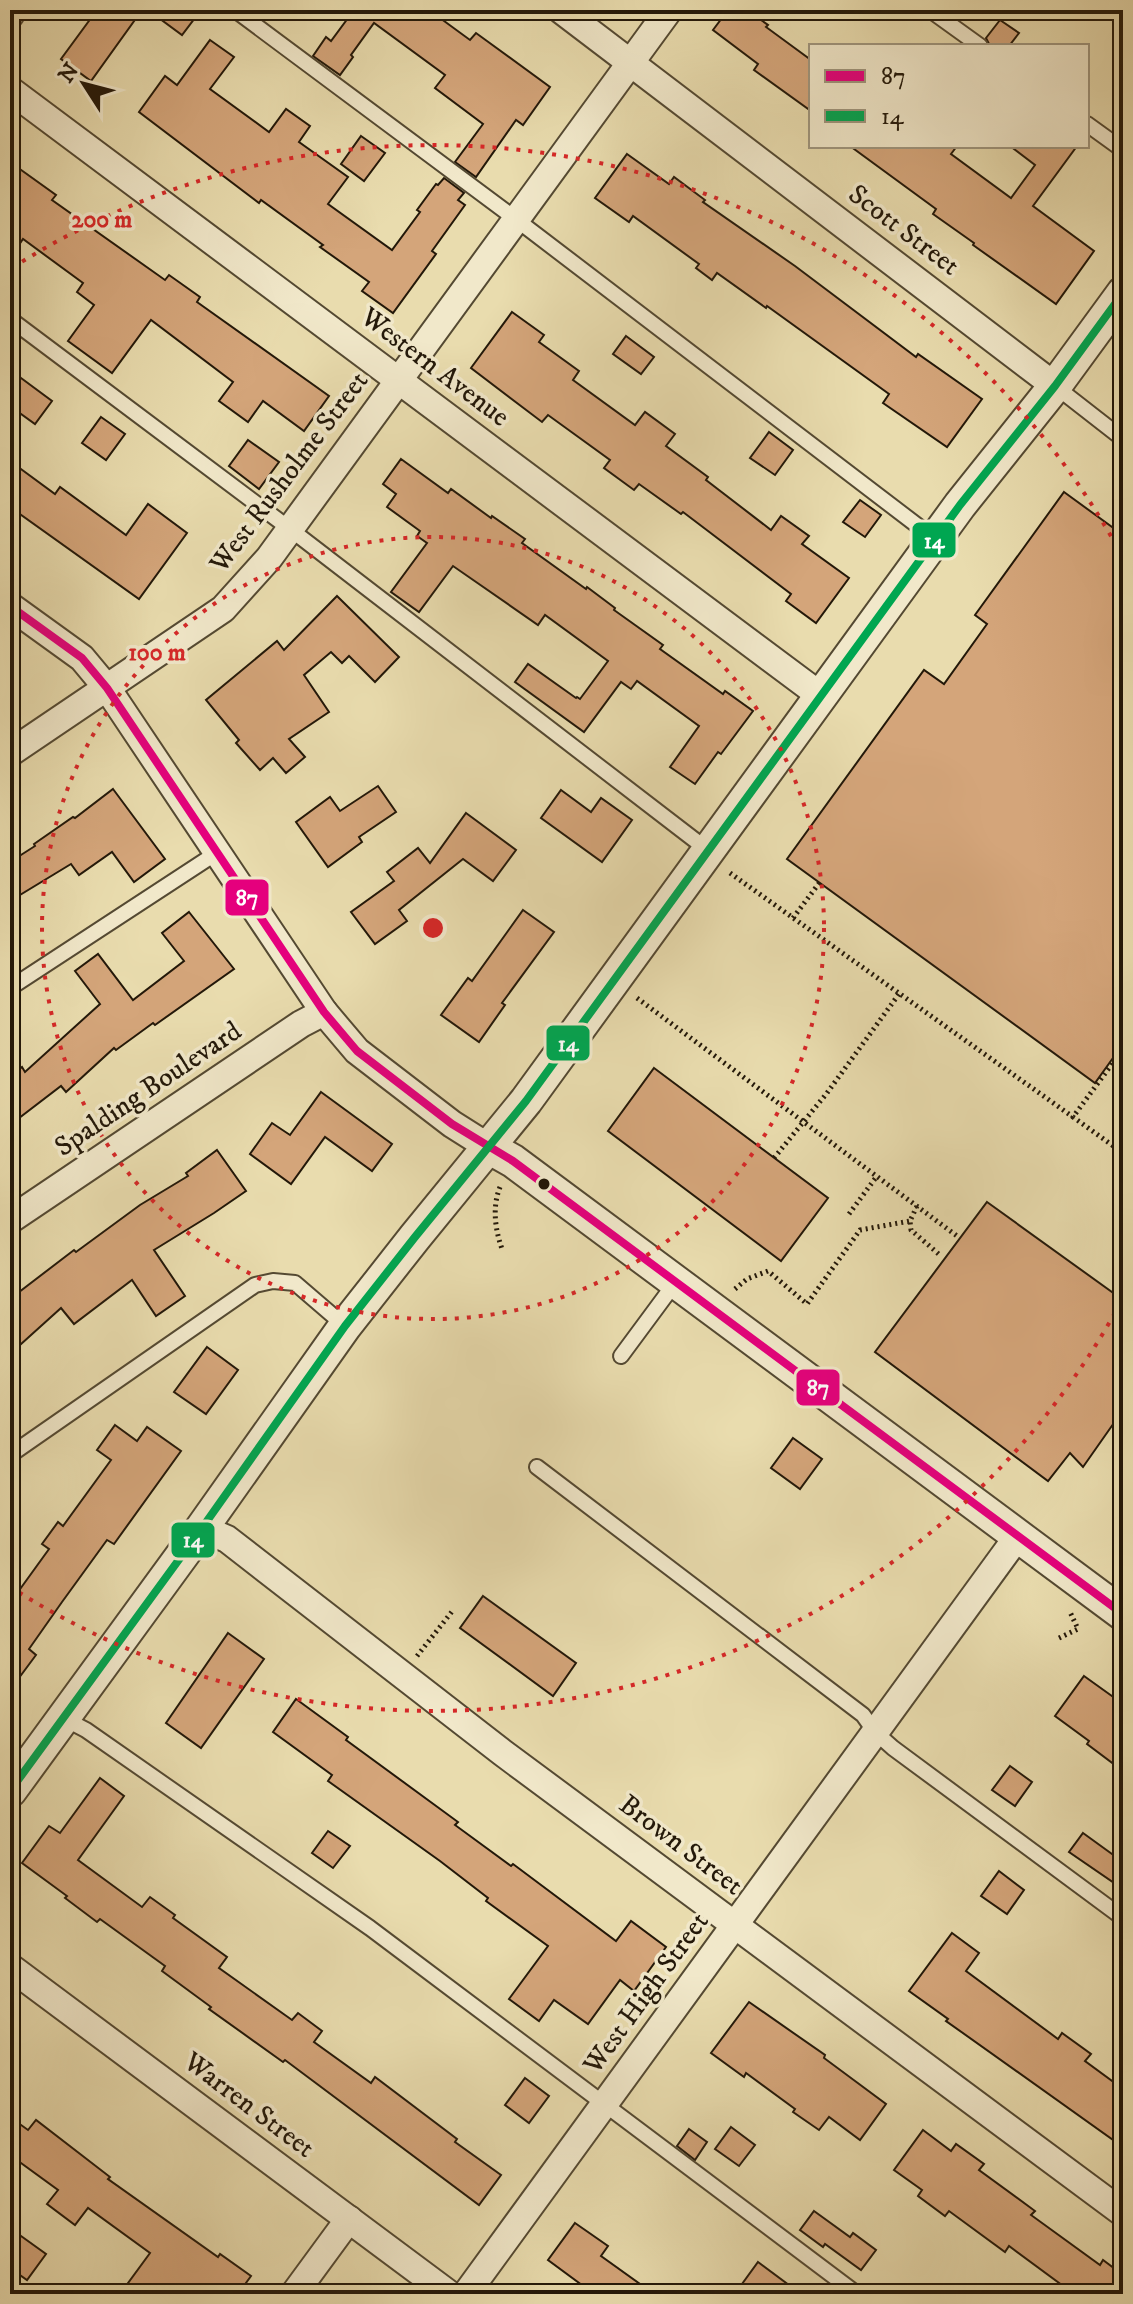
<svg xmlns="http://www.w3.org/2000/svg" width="1133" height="2304" font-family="'IM FELL DW Pica',serif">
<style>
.building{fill:#d4a57a;stroke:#231809;stroke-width:2}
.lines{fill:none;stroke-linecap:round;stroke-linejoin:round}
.service-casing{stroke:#544932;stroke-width:18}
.minor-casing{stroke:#544932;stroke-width:30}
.tertiary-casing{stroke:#544932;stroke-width:36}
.path{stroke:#231809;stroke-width:5;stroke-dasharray:2 4;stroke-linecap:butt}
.service{stroke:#f1e8ca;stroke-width:14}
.minor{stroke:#f1e8ca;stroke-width:26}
.tertiary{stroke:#f1e8ca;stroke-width:32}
.bus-1-casing{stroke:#f1e8ca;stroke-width:14}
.bus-2-casing{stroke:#f1e8ca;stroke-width:14}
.bus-1{stroke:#e5007d;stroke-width:8}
.bus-2{stroke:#00a651;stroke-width:8}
.ring{fill:none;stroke:#d62828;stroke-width:4;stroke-dasharray:4 8}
.bus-dot{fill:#231809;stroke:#f1e8ca;stroke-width:3}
.labels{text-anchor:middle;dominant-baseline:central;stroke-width:7;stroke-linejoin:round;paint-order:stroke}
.street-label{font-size:28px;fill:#231809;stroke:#f1e8ca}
.centre{fill:#d62828;stroke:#f1e8ca;stroke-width:4}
.ring-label{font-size:24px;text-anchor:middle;font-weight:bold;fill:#d62828;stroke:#f1e8ca;stroke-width:7;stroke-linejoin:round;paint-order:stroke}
.line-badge{stroke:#f1e8ca;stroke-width:3}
.badge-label{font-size:22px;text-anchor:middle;font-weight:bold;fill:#fff}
</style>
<rect width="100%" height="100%" fill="#e9dcae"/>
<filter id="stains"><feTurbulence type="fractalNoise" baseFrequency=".0025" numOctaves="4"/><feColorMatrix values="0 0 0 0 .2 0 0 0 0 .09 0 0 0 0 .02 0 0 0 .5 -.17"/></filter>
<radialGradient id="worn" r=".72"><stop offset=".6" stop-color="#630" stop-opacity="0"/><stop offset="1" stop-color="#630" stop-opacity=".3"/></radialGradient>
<g class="building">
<polygon points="97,10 142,10 91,81 61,59"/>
<polygon points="148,10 201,10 182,35"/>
<polygon points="354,10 429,10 470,40 476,33 550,87 523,125 516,120 476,177 455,162 483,124 435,88 445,75 374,23 351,55 353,57 340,75 313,56 326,37 331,41"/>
<polygon points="728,10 747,10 768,25 766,27 811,60 811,111 754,70 758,64 713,30"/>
<polygon points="1000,20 1019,33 1009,46 990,46 986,38"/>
<polygon points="210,40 234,57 210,89 269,132 286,109 310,126 299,142 348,177 328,204 392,250 420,212 417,210 436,184 438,185 444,178 464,193 458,200 465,205 432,251 436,254 393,313 362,291 369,282 320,247 323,245 261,200 259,203 139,112 165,76 177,85"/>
<polygon points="361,136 385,153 364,181 341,164"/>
<polygon points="850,146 957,146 951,154 1011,198 1035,165 1010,146 1077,146 1033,206 1094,251 1056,304 973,245 974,243 933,214 936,209"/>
<polygon points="627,154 669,184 674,177 705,200 703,202 795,266 916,357 918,354 982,399 947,447 883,403 889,394 767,306 766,308 717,273 712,280 696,268 699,264 633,216 629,222 595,198"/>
<polygon points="10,162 56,195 52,200 165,280 169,275 200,297 197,302 329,396 304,431 263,401 248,422 219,401 233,382 151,320 112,373 68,341 94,305 77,292 83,283 23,239 10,258"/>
<polygon points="512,312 544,335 539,342 579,371 573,380 635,425 645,412 675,434 666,446 708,477 706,480 771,530 781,516 809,536 802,544 849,578 816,623 786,601 791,594 683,512 681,514 639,484 634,490 604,468 610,460 548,415 542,422 471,368"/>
<polygon points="626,336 654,357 641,374 613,354"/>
<polygon points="21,378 52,401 35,424 10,406 10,393"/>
<polygon points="101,417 125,434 106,460 82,443"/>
<polygon points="769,432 793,450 775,475 750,458"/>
<polygon points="248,440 279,462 259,489 229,466"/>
<polygon points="401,459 448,493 451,489 491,518 492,516 525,539 522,543 586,589 587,587 615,608 614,610 663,645 660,649 723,694 725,691 753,711 721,754 718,752 695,784 670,767 699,726 637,681 631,689 621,682 584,732 515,682 528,664 576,698 577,697 580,699 608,661 545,615 538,625 453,566 419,612 391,592 427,543 417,536 420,531 387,507 396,494 383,484"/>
<polygon points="10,461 55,494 60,487 126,535 148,504 187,533 139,599 10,507"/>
<polygon points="1064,492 1123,535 1123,1044 1095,1083 787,859 924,670 944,684 987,624 975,615"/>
<polygon points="860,500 881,515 865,537 843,522"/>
<polygon points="337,596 399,657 375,682 349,656 342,663 331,652 304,675 329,712 289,739 305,757 286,773 273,758 260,770 236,743 239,740 206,700 277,641 284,650"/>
<polygon points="378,786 396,812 359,837 362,842 328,867 296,822 330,797 340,811"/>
<polygon points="113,789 165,859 134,882 112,852 79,875 71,864 10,901 10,862 35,846 34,844 73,817 75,818"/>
<polygon points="561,790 591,812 601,798 632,820 602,862 541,818"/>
<polygon points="466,813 516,850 493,881 463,859 399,910 407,921 375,944 351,912 394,881 387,872 418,848 430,863"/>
<polygon points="523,910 554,932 502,1003 505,1005 479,1042 441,1015 468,978 472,981"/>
<polygon points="189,912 234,969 155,1025 153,1023 116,1050 114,1048 66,1092 61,1086 10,1125 10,1077 22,1067 25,1072 100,1004 75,971 98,954 133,1000 184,961 162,933"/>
<polygon points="654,1068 828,1198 781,1261 608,1131"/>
<polygon points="321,1092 392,1144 372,1171 325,1137 291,1184 250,1154 272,1123 290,1135"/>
<polygon points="217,1150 246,1191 214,1213 154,1250 185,1296 156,1316 132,1280 74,1324 61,1308 10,1354 10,1299 74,1250 76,1252 140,1205 188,1176 186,1173"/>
<polygon points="987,1202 1123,1300 1123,1410 1083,1467 1070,1453 1048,1481 875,1352"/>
<polygon points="207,1347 238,1370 206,1414 174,1392"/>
<polygon points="115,1425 137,1441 147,1427 181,1451 114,1544 107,1540 62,1602 29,1649 36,1655 10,1690 10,1603 49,1549 42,1544 58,1522 63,1526 111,1460 97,1450"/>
<polygon points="793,1438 822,1459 800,1489 771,1468"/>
<polygon points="483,1596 576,1663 553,1696 460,1628"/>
<polygon points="228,1633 264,1659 201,1748 166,1723"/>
<polygon points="1084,1676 1123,1704 1123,1754 1115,1765 1087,1744 1089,1741 1055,1716"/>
<polygon points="296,1699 348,1737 346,1740 458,1822 455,1825 511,1866 513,1864 616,1941 631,1921 666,1947 634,1991 620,1980 588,2024 554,2000 539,2021 509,1999 548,1946 486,1901 488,1898 440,1861 328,1781 332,1775 273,1732"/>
<polygon points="1010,1766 1032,1782 1015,1806 992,1790"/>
<polygon points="100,1778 124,1796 78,1860 142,1907 150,1897 175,1915 173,1918 227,1957 219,1968 292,2020 298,2013 322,2031 314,2042 371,2083 375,2077 457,2139 455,2142 501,2175 479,2205 285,2060 283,2062 209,2009 211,2007 162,1971 165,1966 100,1919 97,1922 65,1898 67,1896 22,1863 49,1826 60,1833"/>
<polygon points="328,1831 350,1846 333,1868 312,1853"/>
<polygon points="1083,1833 1123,1862 1123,1889 1069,1852"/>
<polygon points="999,1871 1024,1890 1007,1914 981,1896"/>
<polygon points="952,1933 979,1953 966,1971 1058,2039 1062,2033 1091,2054 1085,2061 1123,2089 1123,2147 946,2021 948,2019 909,1991"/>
<polygon points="749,2002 825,2055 824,2058 886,2104 860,2140 829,2117 819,2130 793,2112 795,2109 746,2073 744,2077 711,2053"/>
<polygon points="525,2078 549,2096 529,2123 505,2105"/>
<polygon points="10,2117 28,2130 36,2120 110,2177 108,2179 218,2257 220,2254 251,2276 238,2294 120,2294 150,2253 88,2208 75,2225 47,2204 58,2190 10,2155"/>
<polygon points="731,2127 755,2145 739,2166 715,2149"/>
<polygon points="689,2129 707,2142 695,2160 677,2146"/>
<polygon points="923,2130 951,2151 956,2144 984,2164 979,2170 1035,2211 1031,2215 1100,2265 1103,2260 1123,2275 1123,2294 1074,2294 1009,2246 1005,2252 949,2211 945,2216 918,2196 922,2190 894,2170"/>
<polygon points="814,2211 850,2237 853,2233 876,2250 861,2270 825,2244 823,2247 800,2230"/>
<polygon points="575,2223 608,2246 601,2256 654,2294 594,2294 548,2260"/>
<polygon points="21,2236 46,2254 27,2280 10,2268 10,2251"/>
<polygon points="758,2262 801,2294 755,2294 742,2284"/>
</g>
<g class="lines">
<g class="service-casing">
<g id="service">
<polyline points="235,10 517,220 935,539"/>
<polyline points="930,10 980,46"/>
<polyline points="1087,124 1123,150"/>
<polyline points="10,319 290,529 709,851"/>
<polyline points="1055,386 1123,439"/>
<polyline points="10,988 218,852"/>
<polyline points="621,1356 675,1283"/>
<polyline points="10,1455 255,1285 273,1281 295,1283 345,1326"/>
<polyline points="537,1467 863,1715 875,1732 893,1748 1123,1918"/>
<polyline points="63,1718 86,1730 370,1928 857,2294"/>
</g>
</g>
<g class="minor-casing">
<g id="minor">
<polyline points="561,10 1055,386"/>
<polyline points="10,15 13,10"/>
<polyline points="10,90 821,696"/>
<polyline points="10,606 82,658 107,688 324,1012 357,1051 452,1124 490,1148"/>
<polyline points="10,753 223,609 269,558 669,10"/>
<polyline points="10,1220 301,1024 324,1012"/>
<polyline points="202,1528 227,1539 503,1753 1123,2213"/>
<polyline points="10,1967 449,2294"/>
<polyline points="294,2294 349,2219"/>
<polyline points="466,2294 1018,1536"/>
</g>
</g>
<g class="tertiary-casing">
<g id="tertiary">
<polyline points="490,1148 513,1161 1123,1614"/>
<polyline points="10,1791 202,1528 345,1326 415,1237 526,1101 960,505 1055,386 1123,293"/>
</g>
</g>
<g class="path">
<polyline points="730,873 1073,1117"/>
<polyline points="793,918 820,882"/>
<polyline points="637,998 957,1236"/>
<polyline points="1123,1049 1073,1117 1123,1153"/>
<polyline points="774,1158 827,1093 899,994"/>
<path d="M 500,1187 C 492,1207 495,1229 502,1249"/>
<polyline points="917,1206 910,1221 911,1230 941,1256"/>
<polyline points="1117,1208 1123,1200"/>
<polyline points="849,1214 877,1176"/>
<polyline points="735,1289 747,1279 768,1271 807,1304 860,1230 910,1221"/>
<polyline points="1059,1638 1078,1629 1070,1612"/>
<polyline points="417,1656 454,1609"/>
</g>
<use href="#service" class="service"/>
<use href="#minor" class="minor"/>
<use href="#tertiary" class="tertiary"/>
<g class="bus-1-casing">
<polyline id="bus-1" points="10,606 82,658 107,688 324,1012 357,1051 452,1124 513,1161 1123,1614"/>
</g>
<g class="bus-2-casing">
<polyline id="bus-2" points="10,1791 202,1528 345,1326 415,1237 526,1101 960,505 1055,386 1123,293"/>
</g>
<use href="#bus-1" class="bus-1"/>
<use href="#bus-2" class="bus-2"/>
</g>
<g class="ring">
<circle cx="433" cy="928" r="391"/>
<path d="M1121 1302A783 783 0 0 1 12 1588M12 268A783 783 0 0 1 1121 554"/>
</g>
<circle class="bus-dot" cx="544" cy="1184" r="7"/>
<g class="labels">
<g class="street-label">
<text transform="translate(904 230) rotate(37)">Scott Street</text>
<text transform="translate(435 367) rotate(37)">Western Avenue</text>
<text transform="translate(289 472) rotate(-53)">West Rusholme Street</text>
<text transform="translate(148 1089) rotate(-34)">Spalding Boulevard</text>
<text transform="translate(681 1845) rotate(37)">Brown Street</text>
<text transform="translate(646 1993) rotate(-54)">West High Street</text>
<text transform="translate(249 2105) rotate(37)">Warren Street</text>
</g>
</g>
<circle cx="433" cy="928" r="12" class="centre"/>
<g class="ring-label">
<text x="102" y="227">200 m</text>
<text x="157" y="660">100 m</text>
</g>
<g class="line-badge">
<rect x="911" y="521" width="46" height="38" rx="8" fill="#00a651"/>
<rect x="224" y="878" width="46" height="39" rx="8" fill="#e5007d"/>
<rect x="545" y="1024" width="46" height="38" rx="8" fill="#00a651"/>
<rect x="795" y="1368" width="46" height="39" rx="8" fill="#e5007d"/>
<rect x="170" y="1521" width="46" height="38" rx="8" fill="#00a651"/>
</g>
<g class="badge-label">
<text x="934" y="548">14</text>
<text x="247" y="905">87</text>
<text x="568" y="1051">14</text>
<text x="818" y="1395">87</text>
<text x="193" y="1547">14</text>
</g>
<rect width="1133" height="2304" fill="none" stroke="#e9dcae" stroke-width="40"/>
<rect x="12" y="12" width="1109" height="2280" fill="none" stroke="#231809" stroke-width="4"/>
<rect x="20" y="20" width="1093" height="2264" fill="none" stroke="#231809" stroke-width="2"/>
<rect x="809" y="44" width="280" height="104" fill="#f1e8ca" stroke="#9f957d" stroke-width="2"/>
<rect x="825" y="70" width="40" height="12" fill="#e5007d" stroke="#9f957d" stroke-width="2"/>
<text x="881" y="84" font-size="24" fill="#231809">87</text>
<rect x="825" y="110" width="40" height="12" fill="#00a651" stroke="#9f957d" stroke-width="2"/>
<text x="881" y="124" font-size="24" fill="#231809">14</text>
<g transform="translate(84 84) rotate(306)" stroke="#f1e8ca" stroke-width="6" paint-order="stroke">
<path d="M0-6L14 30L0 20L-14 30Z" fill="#231809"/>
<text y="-12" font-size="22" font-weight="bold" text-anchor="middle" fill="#231809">N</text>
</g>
<rect width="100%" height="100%" filter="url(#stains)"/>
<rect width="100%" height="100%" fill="url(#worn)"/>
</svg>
